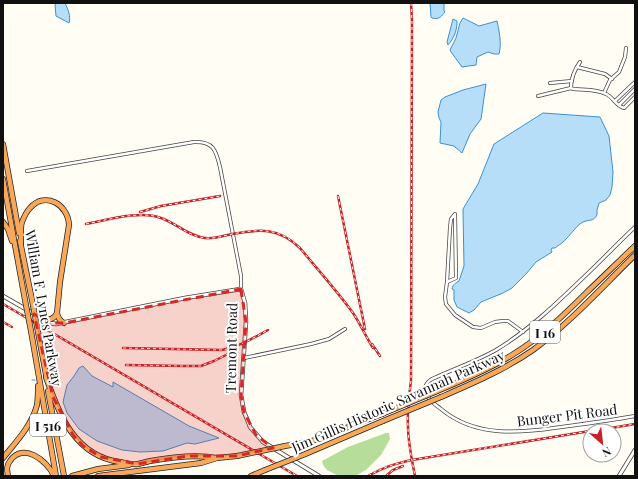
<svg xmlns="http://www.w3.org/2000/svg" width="638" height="479" font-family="'Playfair Display',serif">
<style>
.forest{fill:#b6dd9a}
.water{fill:#b7def8;stroke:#3b91d2}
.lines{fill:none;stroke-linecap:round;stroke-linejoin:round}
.stream{stroke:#3b91d2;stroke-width:1}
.minor-casing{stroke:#444;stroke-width:4}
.tertiary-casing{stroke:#444;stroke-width:4.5}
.motorway-casing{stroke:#222;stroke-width:6}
.minor{stroke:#fff;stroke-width:2.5}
.tertiary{stroke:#fff;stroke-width:3}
.motorway{stroke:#f9a759;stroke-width:4.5}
.rail-casing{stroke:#c72225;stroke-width:2.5}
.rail{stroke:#fff;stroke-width:1;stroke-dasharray:3;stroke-linecap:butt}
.motorway-bridge-casing{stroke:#222;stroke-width:6;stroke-linecap:butt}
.motorway-bridge{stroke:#f9a759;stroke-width:4.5}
.marked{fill:#d62828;fill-opacity:0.2;stroke:#d62828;stroke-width:3;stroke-dasharray:8 5;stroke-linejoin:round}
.labels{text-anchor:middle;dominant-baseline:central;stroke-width:4;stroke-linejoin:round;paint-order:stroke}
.shield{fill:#fff;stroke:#585858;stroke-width:1}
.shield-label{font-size:13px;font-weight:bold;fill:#111}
.street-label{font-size:14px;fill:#111;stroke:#fff}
</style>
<rect width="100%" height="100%" fill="#fffdf4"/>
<polygon class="forest" points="386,433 389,433 390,439 381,455 366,470 355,476 339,476 327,470 323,465 322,461 348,447"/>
<g class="water">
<path d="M 57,3 L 65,3 C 68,9 71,17 69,23 L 56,16 L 55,5 Z"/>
<path d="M 430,3 L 444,3 L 444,11 L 445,12 C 441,16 440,20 432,18 L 431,17 Z"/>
<path d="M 463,18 L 479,26 L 497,21 C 499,31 502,43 499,54 L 494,54 L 488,52 L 477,57 L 476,65 L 462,67 L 451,52 L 450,50 L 456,38 L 460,23 Z"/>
<path d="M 453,19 L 457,21 C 457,31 454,38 448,45 L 447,42 Z"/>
<polygon points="486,84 481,119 470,134 462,153 454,146 440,143 441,122 439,118 438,112 441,100 445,97 463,90"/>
<path d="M 543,113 L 600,117 L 609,136 L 613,172 L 612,187 L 610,195 L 606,200 L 599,203 L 597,210 L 597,215 C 593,222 590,219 583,222 C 578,224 571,234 567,238 C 564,242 559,245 555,248 L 552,248 L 551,250 L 552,252 L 536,262 L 526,274 L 512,288 L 503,293 L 481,302 L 474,310 L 469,313 L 457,307 L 454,300 L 454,290 L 452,289 C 453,284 456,283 459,281 L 464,266 L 463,209 L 478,184 L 494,144 Z"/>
<polygon points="83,366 92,376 113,387 113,382 189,426 219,438 195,444 187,443 163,451 140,452 122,450 97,441 79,429 67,413 63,402 67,385 74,376 79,368"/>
</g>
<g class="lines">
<polyline class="stream" points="32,380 35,380"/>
<g class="minor-casing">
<g id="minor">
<polyline points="577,67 605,74 612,79"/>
<polyline points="550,83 572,81"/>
<path d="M 571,88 C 571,79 575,69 580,62"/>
<polyline points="604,93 610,80 619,72 625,57 626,48"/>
<path d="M 538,96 L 571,88 L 573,89 C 583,90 597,89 606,94 C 613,97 616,106 624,108 L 635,97"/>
<polyline points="615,101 635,82"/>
<polyline points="619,105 635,89"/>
<path d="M 27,171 L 194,142 C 213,141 216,150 220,167 L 241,276 L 241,289"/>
<path d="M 635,227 C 618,243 602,260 585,276 C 557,303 529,330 496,350 C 475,362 453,369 432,379 C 425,383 423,390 428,397 C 431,402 436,405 441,409 C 478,440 525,432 569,426 C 591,423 613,420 635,416"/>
<polyline points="447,282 456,278 455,214 451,219 450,228 447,282 445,297 446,304 455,315 473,327 481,328 495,322 503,321 508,321 523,332"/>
<polyline points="244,358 311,344 329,339 345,329"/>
</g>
</g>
<g class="tertiary-casing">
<g id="tertiary">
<polyline points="3,296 50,323 56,324 185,298 241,289 245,303 246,322 241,395 244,412 247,419 250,427 263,442 319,476"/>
<polyline points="619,476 635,450"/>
</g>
</g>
<g class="motorway-casing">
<g id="motorway">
<polyline points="3,144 19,233"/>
<polyline points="3,179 25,300"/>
<polyline points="3,222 8,229 12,241"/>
<polyline points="20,241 33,305"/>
<path d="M 21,243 C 21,237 20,228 22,222 C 24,217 26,212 30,208 C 45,191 68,204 69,225 L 60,282 L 57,313 C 58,318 60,321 64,323"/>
<path d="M 44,320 C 50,320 54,319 57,313"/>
<polyline points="31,331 56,476"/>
<polyline points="38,332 47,380"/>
<path d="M 46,377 C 59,415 75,456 120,462 C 126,463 133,465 138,464 C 142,463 146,462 150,461 C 172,457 196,454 217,458"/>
<polyline points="48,391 64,476"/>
<path d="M 435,392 C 461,381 488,370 512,355 C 540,338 564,315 587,292 C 603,277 619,261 635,246"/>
<path d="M 441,397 C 473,383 504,370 533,350 C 570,323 602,287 635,255"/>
<polyline points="285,446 312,441 382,414"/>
<polyline points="303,455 383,421"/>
<path d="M 3,458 C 16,442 32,425 37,405 C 38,399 38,393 38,386"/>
<path d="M 8,476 C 7,470 6,466 10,461 C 23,442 47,460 54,476"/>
<polyline points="72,476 98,469 129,465"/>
<polyline points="98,476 201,463 217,458 237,456"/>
<polyline points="251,476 265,470"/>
</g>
</g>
<use href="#minor" class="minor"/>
<use href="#tertiary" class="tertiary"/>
<use href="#motorway" class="motorway"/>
<g class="rail-casing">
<g id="rail">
<path d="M 411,3 L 412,21 L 411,381 C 409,396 407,411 408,426 C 408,443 412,460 415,476"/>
<polyline points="338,196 365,329"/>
<polyline points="140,212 161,206 220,196"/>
<path d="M 86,224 C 107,220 141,210 161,218 C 176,223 188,236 205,238 C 214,239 223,236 232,234 C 260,229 278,227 300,248 C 318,270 337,291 353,313 C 361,325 366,337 373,348"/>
<polyline points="3,304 297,476"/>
<polyline points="3,322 12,327"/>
<polyline points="372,344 380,356"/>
<path d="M 123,348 L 222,350 C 239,347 253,338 268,330"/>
<polyline points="126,365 183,366 201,366 214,361 234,351"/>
<polyline points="593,431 635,424"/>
<path d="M 368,476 C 384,467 394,464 412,460 L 590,431"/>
<polyline points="386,476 393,470 403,466"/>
</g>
</g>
<use href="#rail" class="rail"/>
<g class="motorway-bridge-casing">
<g id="motorway-bridge">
<polyline points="25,300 31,331"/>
<polyline points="33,305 38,332"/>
<polyline points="382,414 435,392"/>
<polyline points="383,421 441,397"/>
<polyline points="237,456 285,446"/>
<polyline points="265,470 303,455"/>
</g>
</g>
<use href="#motorway-bridge" class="motorway-bridge"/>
</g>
<path class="marked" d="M 241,289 L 246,322 L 241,395 L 244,412 L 256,435 L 273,448 L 237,456 L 189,456 L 137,464 L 101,457 L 83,446 L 73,435 L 53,397 L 34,314 L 50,323 L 64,323 Z"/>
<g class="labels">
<g class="shield">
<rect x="530" y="321" width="30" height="22" rx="3"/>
<rect x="30" y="414" width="36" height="22" rx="3"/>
</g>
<g class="shield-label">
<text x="545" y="332">I 16</text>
<text x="48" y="425">I 516</text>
</g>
<g class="street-label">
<text transform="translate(44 308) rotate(80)">William F. Lynes Parkway</text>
<text transform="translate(231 348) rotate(-89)">Tremont Road</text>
<text transform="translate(398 401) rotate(-24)">Jim Gillis Historic Savannah Parkway</text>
<text transform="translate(567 415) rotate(-7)">Bunger Pit Road</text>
</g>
</g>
<rect width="638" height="479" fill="none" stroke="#111111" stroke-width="8"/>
<g transform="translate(602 443) rotate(152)"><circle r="19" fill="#ffffff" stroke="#a0a0a0"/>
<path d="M0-3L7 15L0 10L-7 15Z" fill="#c72225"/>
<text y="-6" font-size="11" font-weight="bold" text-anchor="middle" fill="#111111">N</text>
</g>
</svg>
